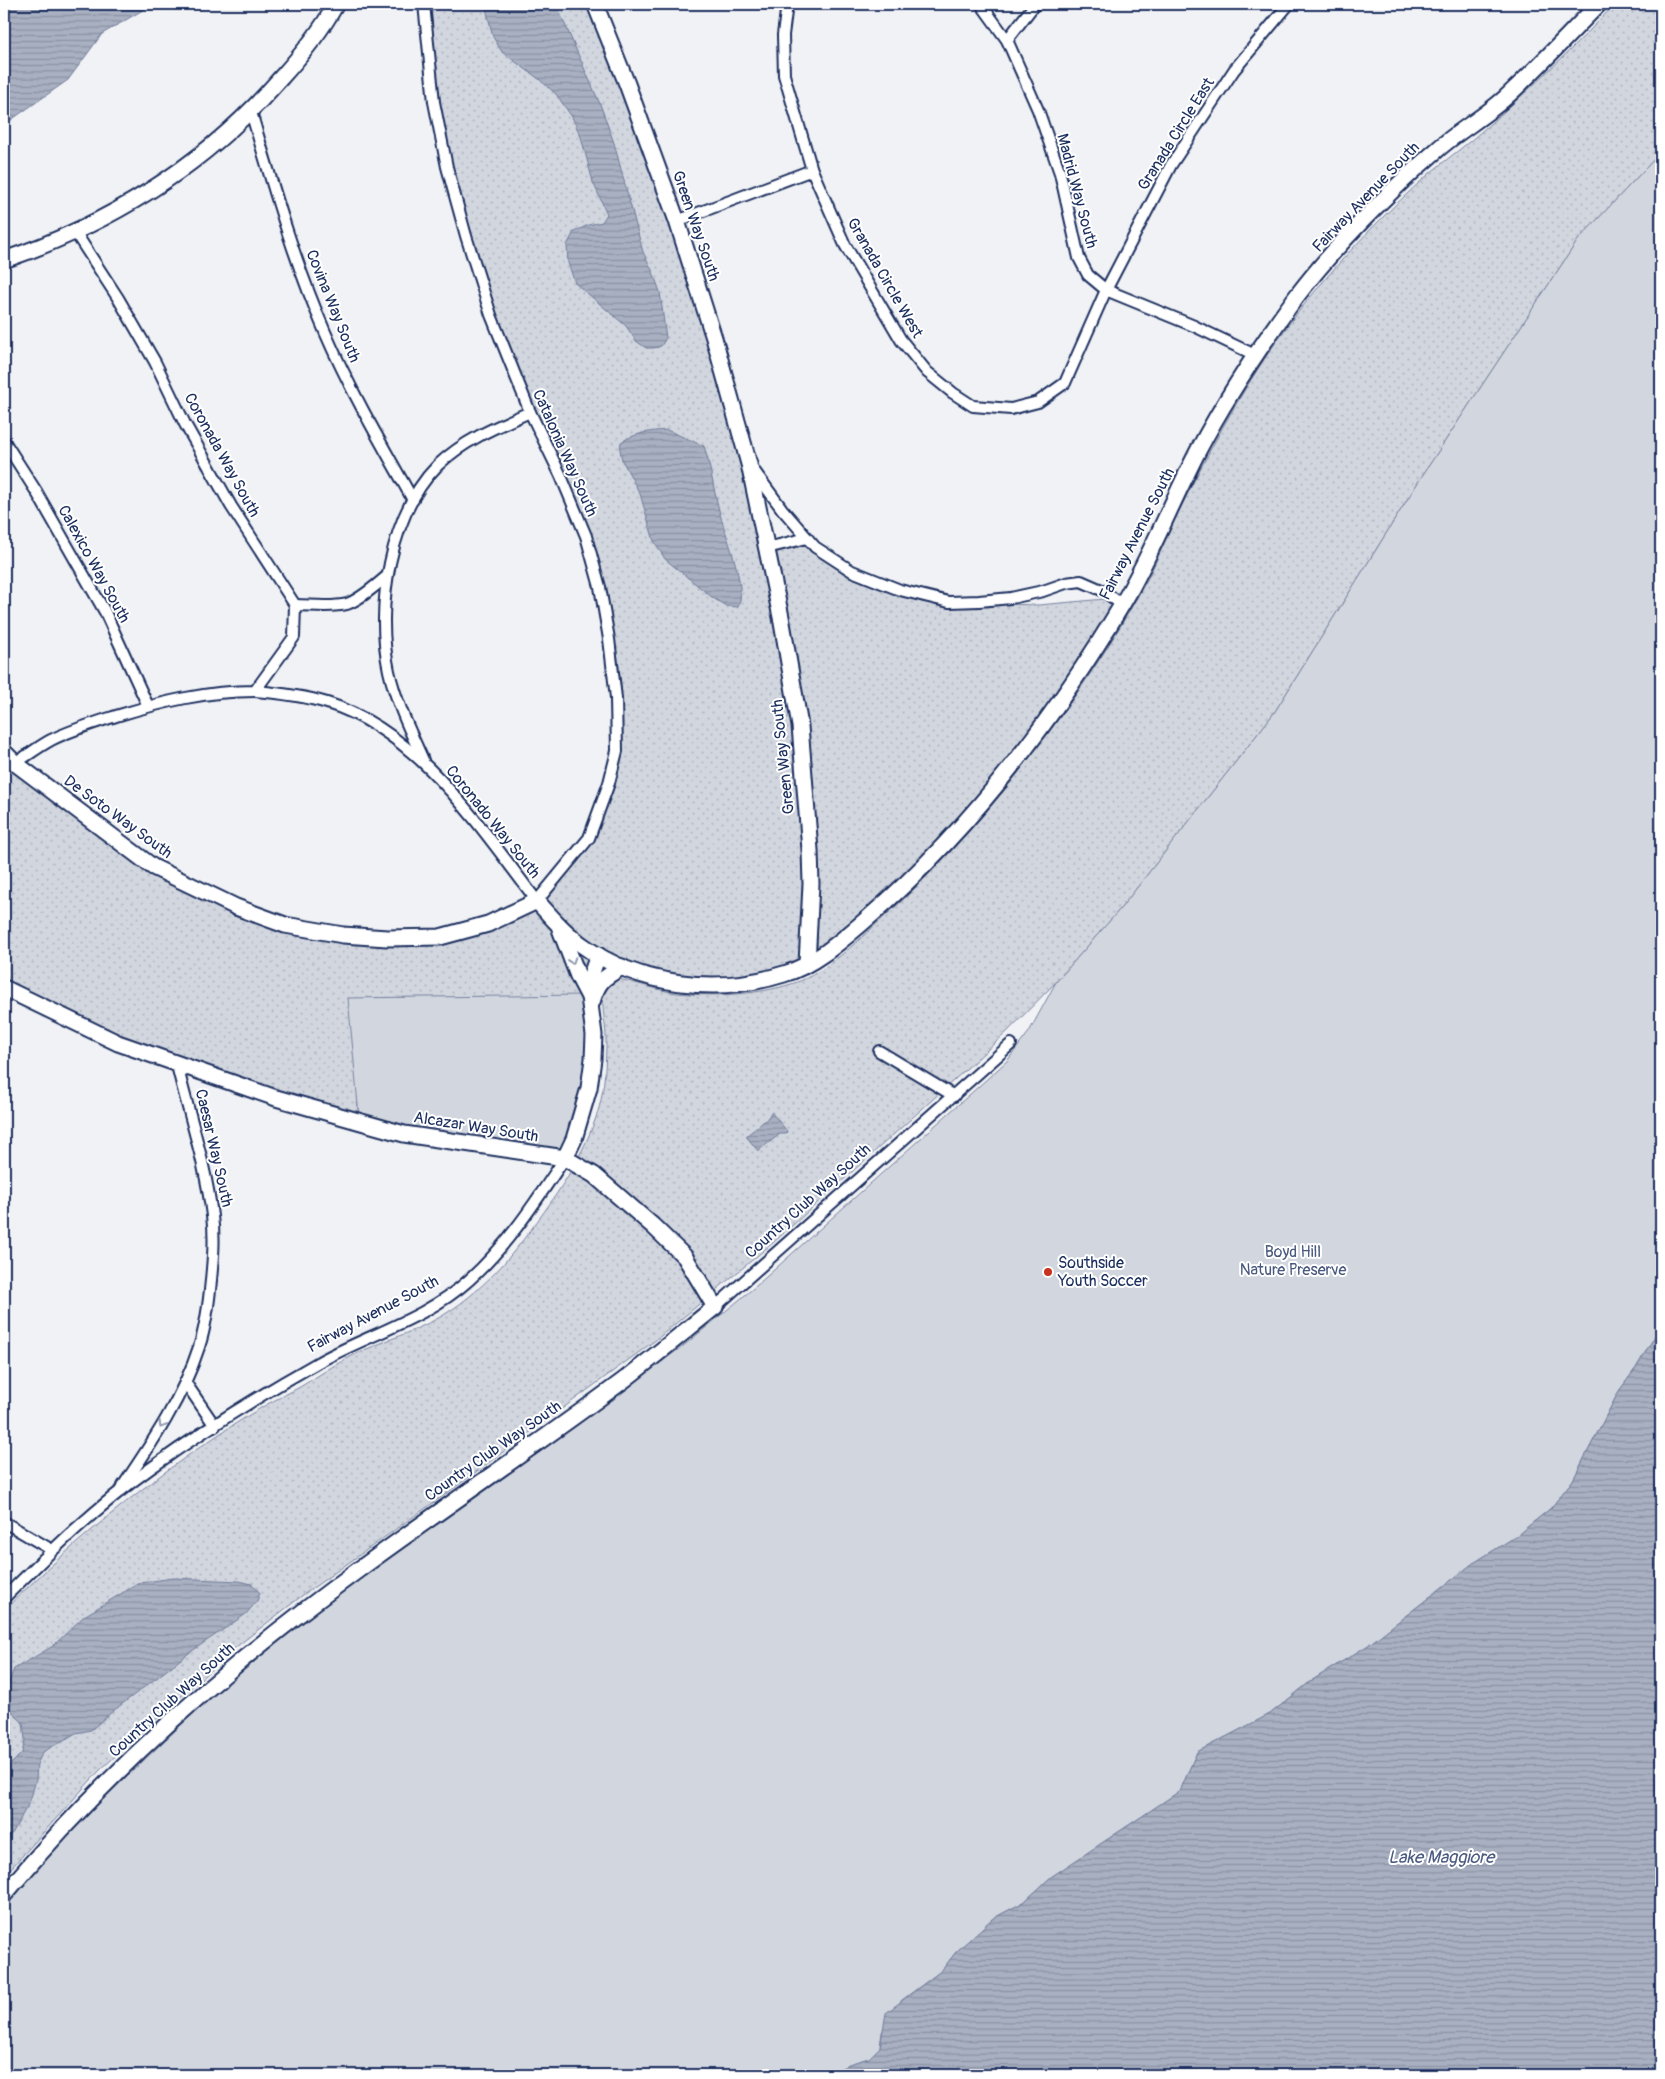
<svg xmlns="http://www.w3.org/2000/svg" width="1665" height="2079" font-family="Pangolin,sans-serif">
<style>
.grass{fill:url(#grass-dots);stroke:#76829e}
.park{fill:#d2d6df;stroke:#76829e}
.water{fill:url(#water-rules);stroke:#707c9a}
.lines{fill:none;stroke-linecap:round;stroke-linejoin:round}
.street-casing{stroke:#1b2f5e;stroke-width:14}
.secondary-casing{stroke:#1b2f5e;stroke-width:19}
.street{stroke:#fff;stroke-width:10}
.secondary{stroke:#fff;stroke-width:15}
.oneway{stroke:#8d97ae}
.poi-dot{fill:#c8321e;stroke:#fff;stroke-width:2}
.labels{text-anchor:middle;dominant-baseline:central;stroke-width:4;stroke-linejoin:round;paint-order:stroke}
.street-label{font-size:16px;fill:#1b2f5e;stroke:#fff}
.park-label{font-size:16px;fill:#49597e;stroke:#fff}
.poi-label{font-size:16px;fill:#1b2f5e;stroke:#fff;text-anchor:start}
.water-label{font-size:18px;font-style:italic;fill:#4c5c81;stroke:#fff}
</style>
<defs>
<pattern id="grass-dots" width="8" height="8" patternUnits="userSpaceOnUse" patternTransform="scale(1.25)"><rect width="8" height="8" fill="#d2d6df"/><path d="M2 2h.1M6 6h.1" fill="none" stroke="#b4b8c2" stroke-width="1.8" stroke-linecap="round"/></pattern>
<pattern id="water-rules" width="6" height="5" patternUnits="userSpaceOnUse" patternTransform="scale(1.25)"><rect width="6" height="5" fill="#a8b0c2"/><path d="M0 2.5h6" fill="none" stroke="#8890a1"/></pattern>
</defs>
<rect width="100%" height="100%" fill="#f1f2f5"/>
<filter id="ink" filterUnits="userSpaceOnUse"><feTurbulence type="fractalNoise" baseFrequency=".02" numOctaves="2"/><feDisplacementMap in="SourceGraphic" scale="10" xChannelSelector="R" yChannelSelector="G"/><feConvolveMatrix kernelMatrix="1 2 1 2 8 2 1 2 1" color-interpolation-filters="sRGB"/></filter>
<g filter="url(#ink)">
<g class="grass">
<polygon points="429,4 589,4 669,218 708,340 742,461 761,549 794,727 806,852 805,958 783,969 726,979 665,974 610,954 567,926 545,901 589,847 598,829 615,785 622,749 621,684 618,660 606,586 587,524 557,454 529,398 506,342 465,214 452,166 440,101"/>
<path d="M 1615,4 L 1661,4 L 1661,152 L 1578,240 L 1422,476 L 1274,713 L 1121,908 L 1056,982 L 1007,1032 L 922,1109 L 774,1242 L 657,1339 L 454,1488 L 303,1595 L 236,1647 L 100,1770 L 4,1876 L 4,1610 C 82,1534 165,1466 259,1409 C 272,1401 287,1394 300,1387 C 315,1378 329,1368 344,1360 C 375,1343 411,1334 442,1316 C 467,1301 492,1278 511,1255 C 545,1213 584,1160 599,1108 C 605,1086 606,1060 606,1038 C 606,1019 597,996 609,980 L 619,979 C 638,983 657,990 676,993 C 717,997 762,995 800,981 C 831,969 868,931 893,909 C 921,884 945,856 970,829 C 1039,751 1100,667 1149,576 C 1160,554 1169,531 1180,509 C 1216,436 1256,364 1307,301 C 1344,255 1386,212 1430,173 C 1447,159 1465,146 1482,131 C 1528,91 1573,49 1615,4 Z"/>
<polygon points="803,544 810,550 850,576 899,595 949,607 1001,604 1039,605 1105,599 1114,606 1015,754 960,818 900,883 838,936 817,950 818,851 806,726 774,551"/>
<polygon points="4,759 227,911 387,943 535,907 599,961 585,995 357,1102 359,1116 278,1093 120,1038 4,982"/>
</g>
<g class="park">
<polygon points="1661,152 1661,1326 1636,1368 1619,1391 1573,1480 1551,1508 1515,1537 1472,1564 1367,1646 1311,1681 1270,1714 1197,1752 1180,1791 1051,1877 1024,1902 992,1919 956,1952 942,1970 902,2000 882,2032 880,2047 869,2058 849,2064 830,2075 4,2075 4,1909 46,1859 105,1797 217,1691 357,1580 519,1467 687,1343 756,1286 1007,1061 1029,1032 1056,982 1121,908 1274,713 1422,476 1578,240"/>
<path d="M 585,995 C 587,1016 590,1038 587,1060 C 583,1092 572,1122 561,1152 L 406,1129 L 359,1116 L 348,998 Z"/>
</g>
<g class="water">
<polygon points="4,4 153,4 102,34 68,80 11,120 4,129"/>
<polygon points="485,4 556,4 600,104 614,143 643,252 653,272 660,292 666,338 661,346 654,348 646,348 636,341 626,326 575,283 568,263 567,245 574,232 588,225 602,222 607,214 593,182 581,137 572,117 556,94 539,79 502,52 493,37"/>
<path d="M 667,430 L 704,446 C 711,467 713,488 719,510 C 724,532 748,587 738,607 L 726,606 L 713,598 L 665,559 L 654,541 L 640,494 L 622,460 L 620,450 L 621,442 C 636,433 650,431 667,430 Z"/>
<polygon points="771,1112 787,1131 786,1134 780,1134 758,1151 746,1136 768,1118"/>
<polygon points="1661,1326 1661,2075 830,2075 849,2064 869,2058 880,2047 886,2013 942,1970 956,1952 992,1919 1024,1902 1051,1877 1180,1791 1197,1752 1270,1714 1311,1681 1367,1646 1472,1564 1515,1537 1551,1508 1573,1480 1619,1391 1636,1368"/>
<polygon points="173,1578 239,1581 252,1584 260,1593 257,1601 246,1614 189,1653 113,1711 91,1730 76,1733 43,1752 37,1764 36,1780 30,1801 13,1832 4,1842 4,1771 22,1753 25,1739 23,1723 11,1710 7,1697 9,1682 14,1669 53,1646 84,1616 139,1583"/>
</g>
<g class="lines">
<g class="street-casing">
<g id="street">
<polyline points="787,4 783,35 784,75 812,170 845,245 901,340 927,372 953,393 973,406 1011,409 1038,402 1065,383 1106,290 1171,165 1234,70 1289,4"/>
<polyline points="981,4 1007,40 1038,110 1060,173 1079,258 1088,275 1106,290 1194,326 1255,355"/>
<polyline points="1007,40 1035,4"/>
<path d="M 251,112 C 273,186 294,261 325,332 C 350,390 382,445 413,500"/>
<polyline points="677,221 812,170"/>
<polyline points="75,232 118,298 155,362 185,424 231,506 295,605"/>
<polyline points="4,441 36,491 105,612 148,706"/>
<polyline points="752,468 782,509 815,547 852,571 900,590 949,602 979,601 1011,598 1043,591 1066,583 1081,581 1104,591 1122,605"/>
<polyline points="767,548 807,538"/>
<path d="M 295,605 C 311,605 331,608 347,604 C 361,599 375,586 386,577"/>
<path d="M 255,691 C 279,693 304,696 327,703 C 419,731 481,829 537,901 L 589,838 L 609,783 L 617,751 L 616,698 L 609,639 L 600,587 L 586,536 L 561,476 L 530,412 L 491,315 L 466,236 L 447,167 L 434,102 L 424,4"/>
<path d="M 423,760 C 410,731 396,702 389,671 C 375,607 390,513 438,465 C 464,440 498,426 530,412"/>
<path d="M 15,763 C 27,756 38,747 51,740 C 71,730 94,723 116,716 C 162,702 206,691 255,691 L 294,637 L 295,605"/>
<polyline points="879,1051 954,1096"/>
<polyline points="715,1307 1011,1044"/>
<polyline points="185,1382 215,1426"/>
<path d="M 123,1486 C 152,1443 183,1397 199,1347 C 206,1326 209,1302 211,1280 C 213,1259 215,1237 212,1216 C 206,1165 189,1115 177,1065"/>
<polyline points="4,1522 52,1550"/>
<path d="M 4,1598 C 50,1552 97,1506 151,1468 C 204,1430 260,1395 317,1363 C 367,1335 426,1319 469,1280 C 508,1245 536,1201 565,1158"/>
</g>
</g>
<g class="secondary-casing">
<g id="secondary">
<polyline points="595,4 627,84 677,221 714,338 749,464 781,617 800,726 810,850 811,884 807,964"/>
<path d="M 4,260 C 112,223 204,166 279,80 C 300,57 321,31 336,4"/>
<path d="M 4,752 L 15,763 L 153,867 L 236,907 L 285,925 L 343,935 L 387,938 L 440,937 L 488,924 L 537,901 C 551,917 565,933 582,945 C 638,986 718,995 784,974 C 815,965 843,939 868,918 C 970,830 1054,719 1123,603 C 1152,553 1173,499 1199,449 C 1227,396 1261,345 1296,297 C 1334,247 1389,191 1437,150 C 1458,131 1484,117 1505,98 C 1538,68 1568,35 1599,4"/>
<polyline points="560,929 578,976 588,995"/>
<path d="M 4,988 L 118,1043 L 276,1098 L 404,1134 L 565,1158 L 594,1175 L 653,1226 L 685,1257 L 715,1307 C 685,1331 655,1356 624,1380 C 498,1474 364,1559 242,1660 C 156,1731 76,1809 4,1895"/>
<path d="M 592,1002 C 598,981 603,978 622,967"/>
<polyline points="565,1158 574,1139 589,1088 593,1059 594,1035 588,989 589,981 598,955"/>
</g>
</g>
<use href="#street" class="street"/>
<use href="#secondary" class="secondary"/>
</g>
<defs><path id="oneway-chevron" d="M-2-3.5L2.5 0L-2 3.5" fill="none" stroke-width="1.6" stroke-linecap="round" stroke-linejoin="round" transform="scale(1.25)"/></defs>
<g class="oneway">
<use href="#oneway-chevron" transform="translate(572 961) rotate(71)"/>
<use href="#oneway-chevron" transform="translate(162 1425) rotate(121)"/>
</g>
</g>
<circle class="poi-dot" cx="1048" cy="1272" r="5"/>
<g class="labels">
<g class="street-label">
<text transform="translate(1176 134) rotate(-58)">Granada Circle East</text>
<text transform="translate(1077 191) rotate(75)">Madrid Way South</text>
<text transform="translate(1366 197) rotate(-46)">Fairway Avenue South</text>
<text transform="translate(696 226) rotate(71)">Green Way South</text>
<text transform="translate(885 278) rotate(60)">Granada Circle West</text>
<text transform="translate(333 306) rotate(68)">Covina Way South</text>
<text transform="translate(565 453) rotate(66)">Catalonia Way South</text>
<text transform="translate(222 455) rotate(61)">Coronada Way South</text>
<text transform="translate(1137 534) rotate(-63)">Fairway Avenue South</text>
<text transform="translate(94 564) rotate(61)">Calexico Way South</text>
<text transform="translate(783 757) rotate(-96)">Green Way South</text>
<text transform="translate(118 817) rotate(36)">De Soto Way South</text>
<text transform="translate(493 822) rotate(51)">Coronado Way South</text>
<text transform="translate(476 1127) rotate(9)">Alcazar Way South</text>
<text transform="translate(214 1148) rotate(77)">Caesar Way South</text>
<text transform="translate(808 1201) rotate(-42)">Country Club Way South</text>
<text transform="translate(373 1314) rotate(-28)">Fairway Avenue South</text>
<text transform="translate(493 1451) rotate(-35)">Country Club Way South</text>
<text transform="translate(172 1700) rotate(-42)">Country Club Way South</text>
</g>
<g class="park-label">
<text x="1293" y="1252">Boyd Hill<tspan x="1293" dy="18">Nature Preserve</tspan></text>
</g>
<g class="poi-label">
<text x="1058" y="1263">Southside<tspan x="1058" dy="18">Youth Soccer</tspan></text>
</g>
<g class="water-label">
<text x="1441" y="1857">Lake Maggiore</text>
</g>
</g>
<rect width="1665" height="2079" fill="none" stroke="#fff" stroke-width="20"/>
<rect x="10" y="10" width="1645" height="2059" fill="none" stroke="#1b2f5e" stroke-width="2" filter="url(#ink)"/>
</svg>
